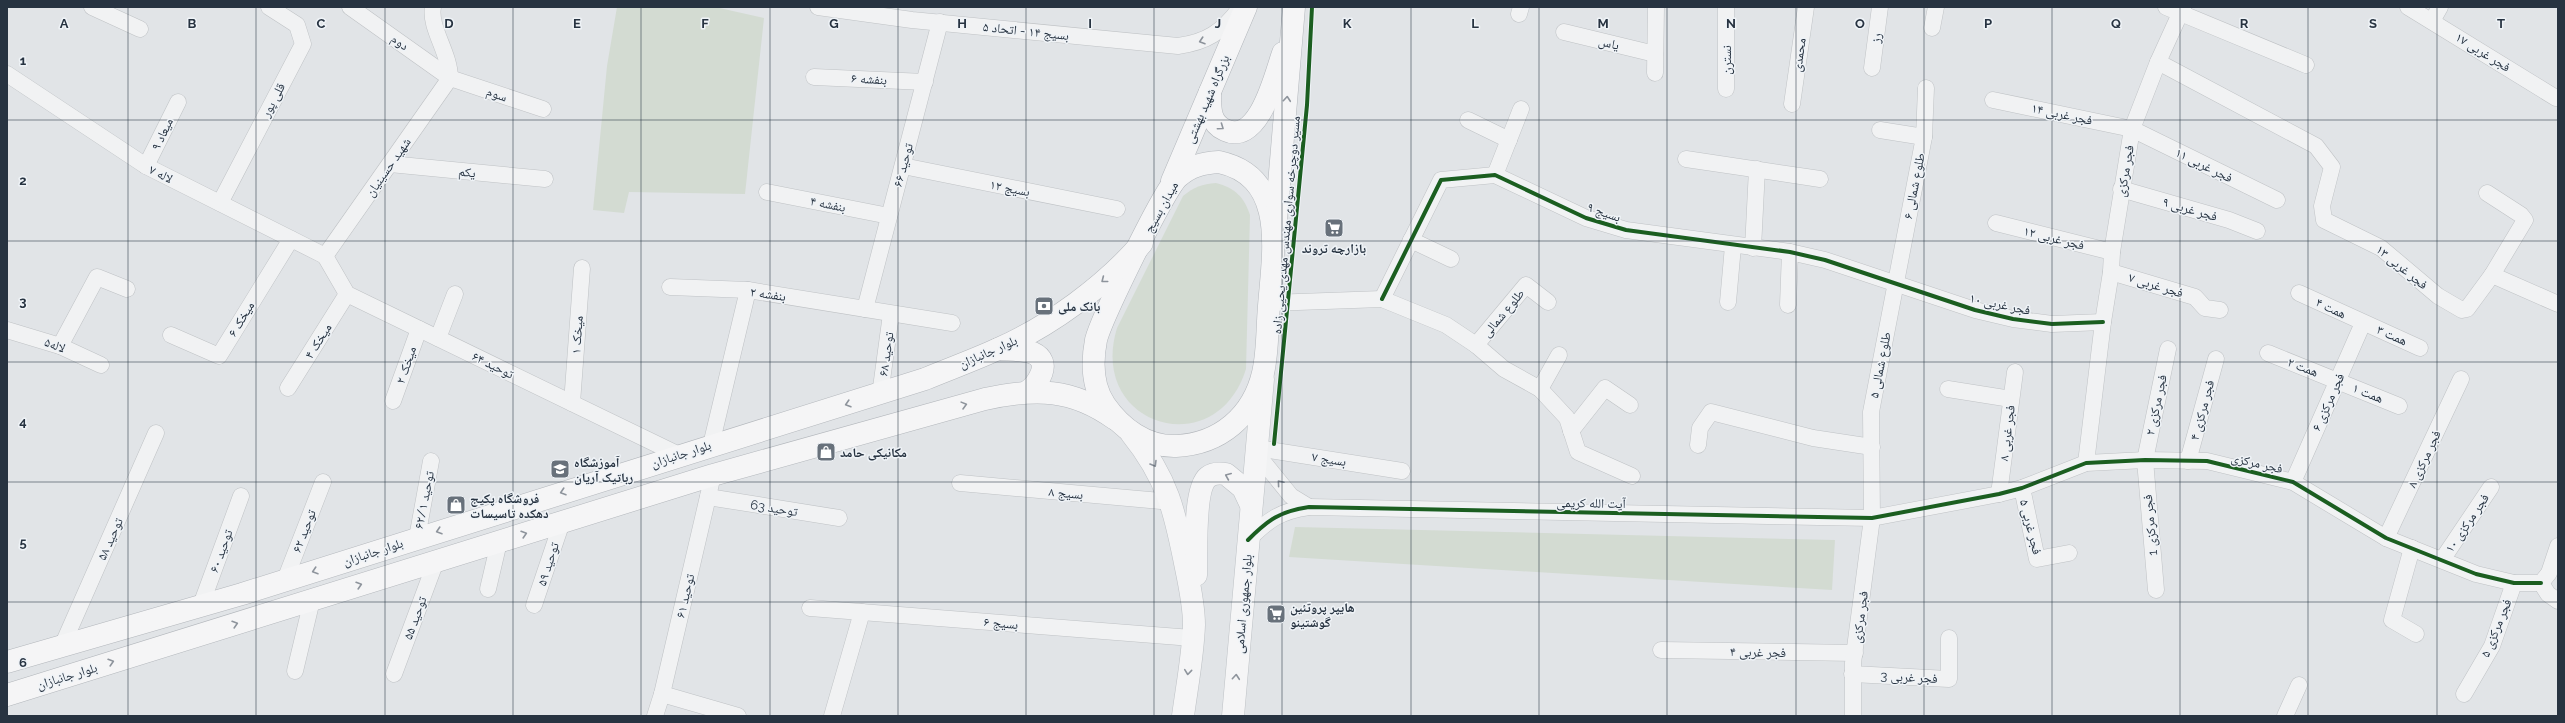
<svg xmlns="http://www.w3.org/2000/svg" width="2565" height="723" font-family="Raleway,'Noto Naskh Arabic',sans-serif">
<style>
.green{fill:#d3dbd2}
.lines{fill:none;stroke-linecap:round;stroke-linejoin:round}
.street-casing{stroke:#bfc2c5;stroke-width:17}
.primary-casing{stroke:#bdc1c5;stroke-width:23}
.highway-casing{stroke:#b3b7bc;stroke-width:23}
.street{stroke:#f1f2f3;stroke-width:16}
.primary{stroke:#f5f5f6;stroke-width:22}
.highway{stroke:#f5f5f6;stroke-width:22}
.cycleway-casing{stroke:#eff3f7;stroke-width:6}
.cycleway{stroke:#1b5e20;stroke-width:4}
.oneway{stroke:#8c929a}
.oneway2{stroke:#8e949c}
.grid{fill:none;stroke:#273341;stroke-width:1;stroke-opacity:0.55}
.labels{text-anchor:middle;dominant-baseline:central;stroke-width:3;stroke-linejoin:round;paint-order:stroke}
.street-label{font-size:13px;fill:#273341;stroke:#eff3f7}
.poi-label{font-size:13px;font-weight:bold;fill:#273341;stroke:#eff3f7;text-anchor:start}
.grid-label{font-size:13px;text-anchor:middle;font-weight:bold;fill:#273341;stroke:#eff3f7;stroke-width:3;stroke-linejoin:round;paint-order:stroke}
</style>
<rect width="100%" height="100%" fill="#e1e4e7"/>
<g class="green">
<polygon points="617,7 715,7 764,18 745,194 629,192 624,213 593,210 607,66"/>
<path d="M 1216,183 C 1235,188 1244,197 1250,215 L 1246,369 C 1216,465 1087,426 1117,328 L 1183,196 C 1194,187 1202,184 1216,183 Z"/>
<polygon points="1295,527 1835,540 1832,590 1289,557"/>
</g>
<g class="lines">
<g class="street-casing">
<g id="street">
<polyline points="92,7 140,29"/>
<polyline points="350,7 450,78 543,109"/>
<path d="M 433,7 C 429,28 450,53 450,78"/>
<path d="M 818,7 L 912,20 L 1178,46 C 1207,42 1222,32 1240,8"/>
<polyline points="2166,7 2306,65"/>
<polyline points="2408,7 2556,98"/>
<polyline points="1519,14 1521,7"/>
<polyline points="2432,21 2440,7"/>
<polyline points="1932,28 1936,7"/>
<polyline points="1564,32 1655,54"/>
<polyline points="2158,62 2316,146 2332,167 2322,206 2324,220 2381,248 2438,296 2462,310 2467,309 2492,275 2525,220 2521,215 2487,193"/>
<polyline points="1872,68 1880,7"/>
<polyline points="1655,73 1656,7"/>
<polyline points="7,74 146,166 325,256"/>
<polyline points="814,77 925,82"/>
<polyline points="1726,89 1726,7"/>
<polyline points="1993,100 2132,129 2277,200"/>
<polyline points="1792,104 1806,7"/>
<polyline points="1468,120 1509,140"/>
<polyline points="1880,130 1924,137"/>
<polyline points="1686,159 1820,179"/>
<polyline points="390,164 545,179"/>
<polyline points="146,166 178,102"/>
<polyline points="903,166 1117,209"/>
<polyline points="1495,175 1521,109"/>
<polyline points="2121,189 2229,220 2257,231"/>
<polyline points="767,192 889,216"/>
<polyline points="220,203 303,44 297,25 269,7"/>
<polyline points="1996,223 2112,252"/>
<polyline points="1411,240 1451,259"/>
<polyline points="1753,248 1757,169"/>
<polyline points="325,256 347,294 679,455"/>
<polyline points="325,256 450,78"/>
<polyline points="2111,272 2195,297 2205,308 2220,310"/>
<polyline points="2492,275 2558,304"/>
<polyline points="670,287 748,290 952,323"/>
<polyline points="2299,293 2420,348"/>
<polyline points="1382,299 1441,180 1495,175 1586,218 1626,230 1790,252 1825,260 1975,310 2013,319 2052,324 2103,322"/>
<polyline points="1728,302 1733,246"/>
<polyline points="1269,303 1382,299 1446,325 1476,345 1504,369 1540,389 1567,418 1578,452 1632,476"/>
<polyline points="1788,305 1790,252"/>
<polyline points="865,309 940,22"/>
<polyline points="7,330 60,346 101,365"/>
<polyline points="171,335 219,356 291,239"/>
<polyline points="438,338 455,294"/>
<polyline points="1476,345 1526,285 1548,302"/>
<polyline points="60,346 97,277 127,289"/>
<polyline points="2268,353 2399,406"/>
<polyline points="288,388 347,294"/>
<polyline points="1540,389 1559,355"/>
<polyline points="1948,389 2011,399"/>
<polyline points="880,395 891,314"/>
<polyline points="393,401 419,329"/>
<polyline points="572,403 582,268"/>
<polyline points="1571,431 1605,388 1630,405"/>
<polyline points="711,445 748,290"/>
<polyline points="1698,445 1700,428 1711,412 1813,438 1872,447"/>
<polyline points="1257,448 1402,471"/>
<polyline points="1256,453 1291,496 1309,507"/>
<polyline points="2188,461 2216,359"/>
<polyline points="2086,463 2103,322 2111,272 2112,252 2132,129 2158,62 2183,7"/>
<polyline points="2293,482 2363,323"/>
<polyline points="960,483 1172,502"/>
<polyline points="2022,488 2037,559 2069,553"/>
<polyline points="1999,494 2015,372"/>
<polyline points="708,497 839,518"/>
<polyline points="417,538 431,461"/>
<polyline points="2386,538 2461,379"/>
<path d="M 1248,540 C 1268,520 1280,511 1309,507 L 1872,518 L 1999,494 L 2022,488 L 2086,463 L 2145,460 L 2207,461 L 2293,482 L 2386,538 L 2476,574 L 2514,583 L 2541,583"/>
<polyline points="2412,548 2392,620 2416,634"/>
<polyline points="2442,560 2491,487"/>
<polyline points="285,580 323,482"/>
<polyline points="2541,583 2549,573 2558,546"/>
<polyline points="2541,583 2548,594 2558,601"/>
<polyline points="488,589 499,542"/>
<polyline points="2156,590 2145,460 2168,349"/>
<polyline points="201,605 241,496"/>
<polyline points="534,605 562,522"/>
<polyline points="810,608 1192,638"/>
<polyline points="63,644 156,433"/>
<polyline points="1661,650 1855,653"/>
<polyline points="295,671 312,600"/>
<polyline points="394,674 436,561"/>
<polyline points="1852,674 1949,679 1949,638"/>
<polyline points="662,694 738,716"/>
<polyline points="2464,694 2492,646 2514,583"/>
<polyline points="655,716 662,694 713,475"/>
<polyline points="832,716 862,612"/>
<polyline points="1853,716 1853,663 1872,518 1871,412 1924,137 1926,88"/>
<polyline points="2285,716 2299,685"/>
</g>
</g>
<g class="primary-casing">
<g id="primary">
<path d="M 1131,433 C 1168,479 1175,512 1186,568 C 1190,587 1194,607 1194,625 C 1193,655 1187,686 1183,716"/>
<path d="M 1196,575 C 1197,555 1193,489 1208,477 C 1213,473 1220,473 1226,474 L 1243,488 L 1251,505"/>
<polyline points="1233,716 1263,379"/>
</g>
</g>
<g class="highway-casing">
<g id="highway">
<path d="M 1210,92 C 1210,107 1209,123 1225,130 C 1259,146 1275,76 1283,53"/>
<path d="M 1219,162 C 1288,177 1273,253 1269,306 C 1267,328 1268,352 1263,373 C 1253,416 1220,444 1176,446 C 1146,447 1121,428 1105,405 C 1092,386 1092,361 1096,340 C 1101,320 1164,189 1178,177 C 1190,166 1203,163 1219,162 Z"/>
<polyline points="1172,181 1246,7"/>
<polyline points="1276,220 1294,7"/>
<path d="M 998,349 C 1010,350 1023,349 1033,353 C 1053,362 1038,384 1027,392"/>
<path d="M 7,662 L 242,594 L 925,379 C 949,369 974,360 998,349 C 1050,326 1105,286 1142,243"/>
<path d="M 7,695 L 713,475 L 985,399 C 1035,388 1072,388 1115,419"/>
</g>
</g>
<use href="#street" class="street"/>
<use href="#primary" class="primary"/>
<use href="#highway" class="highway"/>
<g class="cycleway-casing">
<g id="cycleway">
<polyline points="1382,299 1441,180 1495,175 1586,218 1626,230 1790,252 1825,260 1975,310 2013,319 2052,324 2103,322"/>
<polyline points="1274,444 1307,105 1312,7"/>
<path d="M 1248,540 C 1268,520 1280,511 1309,507 L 1872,518 L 1999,494 L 2022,488 L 2086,463 L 2145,460 L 2207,461 L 2293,482 L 2386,538 L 2476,574 L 2514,583 L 2541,583"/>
</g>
</g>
<use href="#cycleway" class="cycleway"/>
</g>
<defs><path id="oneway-chevron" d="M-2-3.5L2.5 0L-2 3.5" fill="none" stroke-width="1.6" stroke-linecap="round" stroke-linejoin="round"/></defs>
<g class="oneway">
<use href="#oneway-chevron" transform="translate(1202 41) rotate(162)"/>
<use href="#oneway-chevron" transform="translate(1280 483) rotate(-130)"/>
</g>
<g class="oneway2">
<use href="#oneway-chevron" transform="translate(1287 99) rotate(-85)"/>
<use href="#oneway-chevron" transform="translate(1221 127) rotate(35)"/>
<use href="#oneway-chevron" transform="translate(1104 280) rotate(142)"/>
<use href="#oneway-chevron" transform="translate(848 404) rotate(163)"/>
<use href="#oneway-chevron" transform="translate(964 405) rotate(-15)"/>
<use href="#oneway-chevron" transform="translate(1154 464) rotate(59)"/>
<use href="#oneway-chevron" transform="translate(1228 476) rotate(-157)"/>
<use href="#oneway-chevron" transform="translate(563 492) rotate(162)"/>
<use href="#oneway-chevron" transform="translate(439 531) rotate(162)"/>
<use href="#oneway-chevron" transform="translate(524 534) rotate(-17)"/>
<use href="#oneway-chevron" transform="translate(315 571) rotate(162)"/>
<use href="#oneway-chevron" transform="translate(359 585) rotate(-17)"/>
<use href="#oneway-chevron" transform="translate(235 624) rotate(-17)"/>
<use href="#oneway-chevron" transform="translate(111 662) rotate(-17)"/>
<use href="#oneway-chevron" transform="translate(1188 672) rotate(96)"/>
<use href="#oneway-chevron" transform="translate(1236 677) rotate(-85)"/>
</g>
<path class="grid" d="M 128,7 L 128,716M 256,7 L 256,716M 385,7 L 385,716M 513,7 L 513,716M 641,7 L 641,716M 770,7 L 770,716M 898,7 L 898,716M 1026,7 L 1026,716M 1154,7 L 1154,716M 1282,7 L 1282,716M 1411,7 L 1411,716M 1539,7 L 1539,716M 1667,7 L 1667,716M 1796,7 L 1796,716M 1924,7 L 1924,716M 2052,7 L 2052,716M 2180,7 L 2180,716M 2308,7 L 2308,716M 2437,7 L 2437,716M 7,120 L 2558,120M 7,241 L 2558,241M 7,362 L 2558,362M 7,482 L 2558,482M 7,602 L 2558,602"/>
<defs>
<g id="supermarket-square" transform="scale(1)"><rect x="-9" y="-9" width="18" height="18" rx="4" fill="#68717b" stroke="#eff3f7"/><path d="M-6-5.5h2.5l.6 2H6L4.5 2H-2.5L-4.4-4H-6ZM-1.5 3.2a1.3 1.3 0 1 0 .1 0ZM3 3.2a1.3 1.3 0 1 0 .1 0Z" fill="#fff"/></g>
<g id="bank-square" transform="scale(1)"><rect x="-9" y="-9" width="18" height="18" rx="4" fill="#68717b" stroke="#eff3f7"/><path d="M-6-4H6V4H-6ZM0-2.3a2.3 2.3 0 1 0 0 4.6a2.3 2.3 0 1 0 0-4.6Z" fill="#fff"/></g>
<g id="shop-square" transform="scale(1)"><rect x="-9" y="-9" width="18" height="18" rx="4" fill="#68717b" stroke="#eff3f7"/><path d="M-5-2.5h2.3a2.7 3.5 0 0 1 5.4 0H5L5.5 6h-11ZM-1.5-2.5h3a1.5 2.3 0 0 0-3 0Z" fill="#fff"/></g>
<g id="school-square" transform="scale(1)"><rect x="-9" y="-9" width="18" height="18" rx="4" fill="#68717b" stroke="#eff3f7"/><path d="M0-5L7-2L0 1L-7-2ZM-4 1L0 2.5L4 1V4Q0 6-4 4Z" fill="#fff"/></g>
</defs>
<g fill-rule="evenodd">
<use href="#supermarket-square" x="1334" y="228"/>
<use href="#bank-square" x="1044" y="306"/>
<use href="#shop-square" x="826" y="452"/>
<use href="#school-square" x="560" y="469"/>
<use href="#shop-square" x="456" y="505"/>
<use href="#supermarket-square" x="1276" y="614"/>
</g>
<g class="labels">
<g class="street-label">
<text transform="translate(1026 31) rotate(6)">بسیج ۱۴ - اتحاد ۵</text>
<text transform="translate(1876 38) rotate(-83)">رز</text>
<text transform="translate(400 42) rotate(35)">دوم</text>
<text transform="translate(1609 43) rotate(13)">یاس</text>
<text transform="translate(2483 52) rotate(32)">فجر غربی ۱۷</text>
<text transform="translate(1799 55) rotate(-82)">محمدی</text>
<text transform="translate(1726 60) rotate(-90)">نسترن</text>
<text transform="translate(869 79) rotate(3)">بنفشه ۶</text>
<text transform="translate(497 94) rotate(19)">سوم</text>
<text transform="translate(1207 99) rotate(-67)">بزرگراه شهید بهشتی</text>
<text transform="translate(273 100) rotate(-62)">قلی پور</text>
<text transform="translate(2062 114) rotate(12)">فجر غربی ۱۴</text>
<text transform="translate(162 134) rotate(-64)">میعاد ۹</text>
<text transform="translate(903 165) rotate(-75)">توحید ۶۶</text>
<text transform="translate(2204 165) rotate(26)">فجر غربی ۱۱</text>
<text transform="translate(388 167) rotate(-55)">شهید حسینیان</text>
<text transform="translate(2125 171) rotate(-80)">فجر مرکزی</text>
<text transform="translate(467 172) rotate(6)">یکم</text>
<text transform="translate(161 174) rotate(27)">لاله ۷</text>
<text transform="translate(1914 186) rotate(-79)">طلوع شمالی ۶</text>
<text transform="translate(1010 188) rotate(11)">بسیج ۱۲</text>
<text transform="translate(828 204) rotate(11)">بنفشه ۴</text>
<text transform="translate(1161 207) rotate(-61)">میدان بسیج</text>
<text transform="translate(2190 209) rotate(16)">فجر غربی ۹</text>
<text transform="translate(1604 212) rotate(19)">بسیج ۹</text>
<text transform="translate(1286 225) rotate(-85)">مسیر دوچرخه سواری مهندس مهدی یحیی زاده</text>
<text transform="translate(2054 238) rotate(14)">فجر غربی ۱۲</text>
<text transform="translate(2402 267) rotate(39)">فجر غربی ۱۳</text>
<text transform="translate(2156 285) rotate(17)">فجر غربی ۷</text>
<text transform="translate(768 294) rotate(8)">بنفشه ۲</text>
<text transform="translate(2000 304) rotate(12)">فجر غربی ۱۰</text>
<text transform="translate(2331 308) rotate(25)">همت ۴</text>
<text transform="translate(1503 313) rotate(-50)">طلوع شمالی</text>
<text transform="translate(241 319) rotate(-59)">میخک ۶</text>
<text transform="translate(577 335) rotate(-86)">میخک ۱</text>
<text transform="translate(2392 335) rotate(24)">همت ۳</text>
<text transform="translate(318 341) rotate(-58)">میخک ۴</text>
<text transform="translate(55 345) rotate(20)">لاله۵</text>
<text transform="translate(988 352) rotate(-24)">بلوار جانبازان</text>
<text transform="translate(886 354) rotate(-82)">توحید ۶۸</text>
<text transform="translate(406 365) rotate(-71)">میخک ۲</text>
<text transform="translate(493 365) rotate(26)">توحید ۶۴</text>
<text transform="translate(1880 365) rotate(-79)">طلوع شمالی ۵</text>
<text transform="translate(2303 367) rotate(21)">همت ۲</text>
<text transform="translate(2368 393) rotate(22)">همت ۱</text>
<text transform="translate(2328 402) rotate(-66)">فجر مرکزی ۶</text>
<text transform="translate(2156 405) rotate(-78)">فجر مرکزی ۲</text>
<text transform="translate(2202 410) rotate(-75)">فجر مرکزی ۴</text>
<text transform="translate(2007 433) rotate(-83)">فجر غربی ۸</text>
<text transform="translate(681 454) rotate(-18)">بلوار جانبازان</text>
<text transform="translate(1329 459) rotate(9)">بسیج ۷</text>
<text transform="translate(2424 459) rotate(-65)">فجر مرکزی ۸</text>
<text transform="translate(2257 463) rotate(13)">فجر مرکزی</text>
<text transform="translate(1066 493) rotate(5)">بسیج ۸</text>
<text transform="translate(424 500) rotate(-79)">توحید ۶۲/۱</text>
<text transform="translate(1591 503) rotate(1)">آیت الله کریمی</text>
<text transform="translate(774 508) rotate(9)">توحید 63</text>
<text transform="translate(2467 523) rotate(-56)">فجر مرکزی ۱۰</text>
<text transform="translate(2150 525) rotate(-95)">فجر مرکزی 1</text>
<text transform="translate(2031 527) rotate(76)">فجر غربی ۵</text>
<text transform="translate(304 531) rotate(-69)">توحید ۶۲</text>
<text transform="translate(110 539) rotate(-66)">توحید ۵۸</text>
<text transform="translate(221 551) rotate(-70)">توحید ۶۰</text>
<text transform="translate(373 552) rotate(-18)">بلوار جانبازان</text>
<text transform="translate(548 564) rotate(-72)">توحید ۵۹</text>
<text transform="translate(685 596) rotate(-77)">توحید ۶۱</text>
<text transform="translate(1243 604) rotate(-85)">بلوار جمهوری اسلامی</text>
<text transform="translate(1860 617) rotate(-82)">فجر مرکزی</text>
<text transform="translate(415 618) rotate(-70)">توحید ۵۵</text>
<text transform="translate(1001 623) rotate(5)">بسیج ۶</text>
<text transform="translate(2496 628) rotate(-68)">فجر مرکزی ۵</text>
<text transform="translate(1758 652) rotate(1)">فجر غربی ۴</text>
<text transform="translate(67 676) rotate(-17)">بلوار جانبازان</text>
<text transform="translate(1909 677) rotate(3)">فجر غربی 3</text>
</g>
<g class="poi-label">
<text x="1334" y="248" text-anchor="middle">بازارچه تروند</text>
<text x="1058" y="306">بانک ملی</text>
<text x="840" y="452">مکانیکی حامد</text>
<text x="574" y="462">آموزشگاه<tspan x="574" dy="15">رباتیک آریان</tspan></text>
<text x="470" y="498">فروشگاه پکیج<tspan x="470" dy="15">دهکده تاسیسات</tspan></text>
<text x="1290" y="607">هایپر پروتئین<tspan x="1290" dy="15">گوشتینو</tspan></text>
</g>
</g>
<g class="grid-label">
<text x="64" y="28">A</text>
<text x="192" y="28">B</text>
<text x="321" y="28">C</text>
<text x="449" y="28">D</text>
<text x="577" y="28">E</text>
<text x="705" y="28">F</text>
<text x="834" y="28">G</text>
<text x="962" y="28">H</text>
<text x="1090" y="28">I</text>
<text x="1218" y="28">J</text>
<text x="1347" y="28">K</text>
<text x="1475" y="28">L</text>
<text x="1603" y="28">M</text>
<text x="1731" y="28">N</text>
<text x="1860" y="28">O</text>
<text x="1988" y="28">P</text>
<text x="2116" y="28">Q</text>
<text x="2244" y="28">R</text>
<text x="2373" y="28">S</text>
<text x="2501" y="28">T</text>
<text x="23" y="65">1</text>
<text x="23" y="185">2</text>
<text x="23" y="306">3</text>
<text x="23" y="426">4</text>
<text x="23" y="547">5</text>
<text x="23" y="667">6</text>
</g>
<rect width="2565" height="723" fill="none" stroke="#273341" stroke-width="16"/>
</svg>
